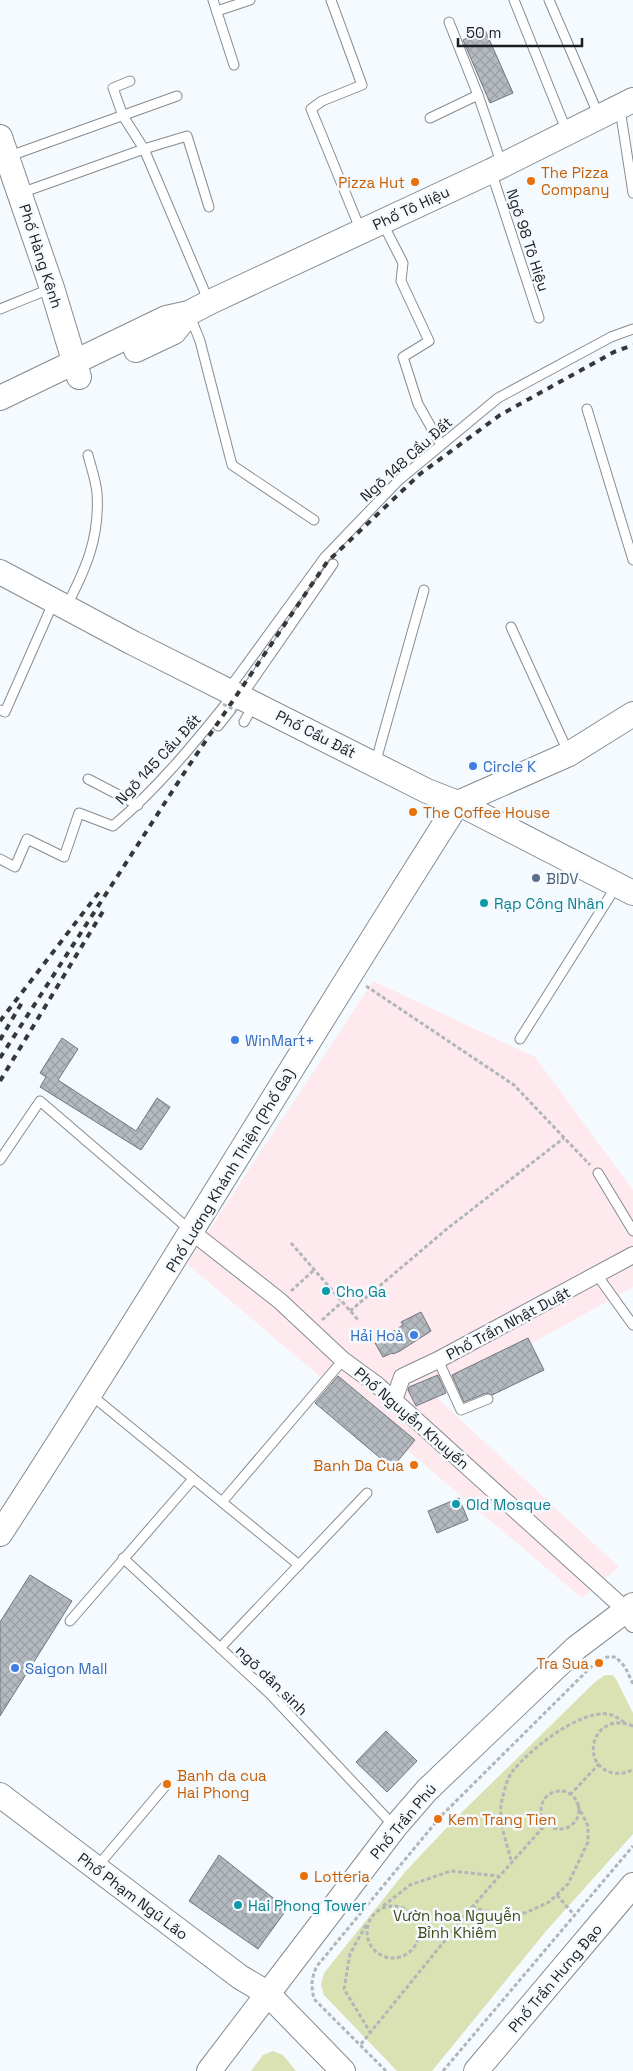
<svg xmlns="http://www.w3.org/2000/svg" width="633" height="2071" font-family="'Space Grotesk',sans-serif">
<style>
.commercial{fill:#fee9ee}
.park{fill:#dae1b2}
.building{fill:url(#building-cross-hatch);stroke:#71777c}
.lines{fill:none;stroke-linecap:round;stroke-linejoin:round}
.lane-casing{stroke:#868c91;stroke-width:11}
.street-casing{stroke:#868c91;stroke-width:18}
.secondary-casing{stroke:#868c91;stroke-width:26}
.path{stroke:#b1b6ba;stroke-width:3;stroke-dasharray:4 2.5;stroke-linecap:butt}
.lane{stroke:#fff;stroke-width:9}
.street{stroke:#fff;stroke-width:16}
.secondary{stroke:#fff;stroke-width:24}
.rail{stroke:#35383b;stroke-width:4;stroke-dasharray:6 6;stroke-linecap:butt}
.path-bridge{stroke:#b1b6ba;stroke-width:3;stroke-dasharray:4 2.5;stroke-linecap:butt}
.food-dot{fill:#e8710a;stroke:#f5faff;stroke-width:2}
.shop-dot{fill:#3f7fe0;stroke:#f5faff;stroke-width:2}
.service-dot{fill:#5c6f8a;stroke:#f5faff;stroke-width:2}
.culture-dot{fill:#0f9aa8;stroke:#f5faff;stroke-width:2}
.labels{text-anchor:middle;dominant-baseline:central;stroke-width:5;stroke-linejoin:round;paint-order:stroke}
.food-label{font-size:15px;fill:#c56008;stroke:#f5faff;text-anchor:start}
.street-label{font-size:15px;fill:#1b1e20;stroke:#f5faff}
.shop-label{font-size:15px;fill:#366cbe;stroke:#f5faff;text-anchor:start}
.service-label{font-size:15px;fill:#4e5e75;stroke:#f5faff;text-anchor:start}
.culture-label{font-size:15px;fill:#0d838f;stroke:#f5faff;text-anchor:start}
.park-label{font-size:15px;fill:#434818;stroke:#f5faff}
</style>
<defs>
<pattern id="building-cross-hatch" width="8" height="8" patternUnits="userSpaceOnUse" patternTransform="scale(1.25)"><rect width="8" height="8" fill="#b4bac0"/><path d="M0 0l8 8M0 8l8-8" fill="none" stroke="#9a9fa5"/></pattern>
</defs>
<rect width="100%" height="100%" fill="#f5faff"/>
<polygon class="commercial" points="373,981 535,1057 633,1190 633,1287 436,1397 619,1567 582,1598 187,1264"/>
<g class="park">
<polygon points="605,1675 613,1675 617,1681 633,1713 633,1834 547,1930 432,2071 397,2071 324,1995 321,1985 324,1973 405,1872 455,1819 595,1682"/>
<polygon points="273,2051 283,2055 296,2071 251,2071 263,2055"/>
</g>
<g class="building">
<polygon points="485,30 513,93 490,103 463,40"/>
<polygon points="62,1038 78,1049 58,1080 136,1131 157,1098 170,1107 141,1150 40,1087 46,1077 40,1073"/>
<polygon points="421,1312 431,1331 400,1351 393,1354 392,1353 383,1357 375,1343 403,1325 401,1322"/>
<polygon points="528,1338 544,1370 492,1395 486,1393 464,1402 452,1375"/>
<polygon points="438,1375 446,1393 416,1406 408,1390 409,1387"/>
<polygon points="338,1376 415,1440 392,1468 315,1403"/>
<polygon points="459,1498 468,1520 437,1533 428,1511"/>
<polygon points="30,1575 72,1601 0,1716 0,1622"/>
<polygon points="386,1731 417,1761 387,1792 356,1762"/>
<polygon points="219,1855 287,1909 258,1949 189,1901"/>
</g>
<g class="lines">
<g class="lane-casing">
<g id="lane">
<polyline points="213,0 234,65"/>
<polyline points="331,0 362,85 322,101 311,109 361,231"/>
<polyline points="514,0 567,132"/>
<polyline points="549,0 599,116"/>
<polyline points="217,11 250,0"/>
<polyline points="449,22 478,95 502,165"/>
<polyline points="130,81 113,88 123,116 144,149 187,136 209,207"/>
<polyline points="620,109 633,193"/>
<polyline points="430,118 478,95"/>
<polyline points="7,157 177,96"/>
<polyline points="491,171 539,318"/>
<polyline points="21,193 144,149 209,302"/>
<polyline points="382,222 403,263 401,281 429,341 403,357 418,404 441,445"/>
<polyline points="0,309 52,288"/>
<polyline points="190,316 200,341 232,465 314,520"/>
<polyline points="587,409 633,560"/>
<path d="M 66,607 C 86,569 100,537 97,493 C 96,481 91,467 88,455"/>
<polyline points="511,627 569,754"/>
<polyline points="0,710 5,712 54,601"/>
<polyline points="244,722 253,706"/>
<polyline points="218,726 241,697 333,564"/>
<polyline points="375,764 424,590"/>
<polyline points="88,779 138,805"/>
<path d="M 0,859 L 15,867 L 27,839 L 64,857 L 79,813 L 113,826 C 157,789 193,745 229,700 L 228,690 L 325,557 L 399,480 L 498,398 L 611,337 L 633,329"/>
<polyline points="520,1039 617,885"/>
<polyline points="0,1160 40,1101 190,1230"/>
<polyline points="598,1173 633,1231"/>
<polyline points="597,1275 633,1325"/>
<polyline points="438,1360 461,1410 488,1399"/>
<polyline points="91,1395 299,1565"/>
<polyline points="222,1502 343,1360"/>
<polyline points="123,1558 270,1694 395,1827"/>
<polyline points="70,1621 193,1479"/>
<polyline points="220,1648 367,1493"/>
<polyline points="96,1868 167,1784"/>
</g>
</g>
<g class="street-casing">
<g id="street">
<polyline points="192,1232 280,1301 343,1360 376,1384 627,1611 633,1624"/>
<polyline points="394,1400 402,1377 438,1360 633,1255"/>
</g>
</g>
<g class="secondary-casing">
<g id="secondary">
<polyline points="0,137 52,288 79,377"/>
<polyline points="136,350 174,332 189,313"/>
<polyline points="0,398 166,318 189,313 210,302 491,171 633,100"/>
<polyline points="0,572 133,643 427,791 458,803 633,893"/>
<polyline points="458,803 569,754 633,714"/>
<path d="M 0,1534 C 157,1293 303,1046 458,803"/>
<polyline points="0,1795 240,1977 267,1993 343,2071"/>
<polyline points="209,2071 395,1827 427,1790 576,1648 633,1605"/>
<polyline points="476,2071 633,1885"/>
</g>
</g>
<g class="path">
<polyline points="366,986 514,1085 590,1165"/>
<polyline points="291,1243 359,1321"/>
<polyline points="291,1291 314,1270"/>
<polyline points="350,1311 448,1228 564,1138"/>
<polyline points="322,1320 342,1302"/>
<path d="M 633,1726 C 592,1709 578,1767 614,1773 C 621,1774 627,1773 633,1769"/>
<circle cx="560" cy="1810" r="19"/>
<polyline points="570,1795 599,1764"/>
<path d="M 511,1860 C 507,1843 497,1819 502,1800 C 504,1792 507,1778 512,1772 C 529,1750 579,1710 608,1714 C 614,1715 620,1719 625,1723"/>
<polyline points="557,1895 575,1916"/>
<circle cx="393" cy="1932" r="26"/>
<polyline points="383,1906 410,1885 451,1871 498,1876"/>
<polyline points="472,1907 498,1915 525,1913 549,1902 568,1884 588,1842 588,1826 576,1802"/>
<polyline points="366,1925 350,1954 344,1989 370,2032"/>
<polyline points="361,2044 472,1907 546,1824"/>
<path d="M 386,2071 L 314,1999 C 311,1986 311,1978 317,1966 L 441,1816 L 593,1665 L 607,1657 L 616,1657 L 625,1667 L 633,1684"/>
<polyline points="443,2071 633,1846"/>
</g>
<use href="#lane" class="lane"/>
<use href="#street" class="street"/>
<use href="#secondary" class="secondary"/>
<g class="rail">
<polyline points="0,1021 100,891"/>
<polyline points="0,1040 24,999"/>
<polyline points="0,1058 188,767 327,562 420,474 500,415 614,352 633,345"/>
<polyline points="0,1081 105,908"/>
</g>
<polyline class="path-bridge" points="223,704 237,711"/>
</g>
<g class="food-dot">
<circle cx="531" cy="181" r="5"/>
<circle cx="415" cy="182" r="5"/>
<circle cx="413" cy="812" r="5"/>
<circle cx="414" cy="1465" r="5"/>
<circle cx="599" cy="1663" r="5"/>
<circle cx="167" cy="1784" r="5"/>
<circle cx="438" cy="1819" r="5"/>
<circle cx="304" cy="1876" r="5"/>
</g>
<g class="shop-dot">
<circle cx="473" cy="766" r="5"/>
<circle cx="235" cy="1040" r="5"/>
<circle cx="414" cy="1335" r="5"/>
<circle cx="15" cy="1668" r="5"/>
</g>
<circle class="service-dot" cx="536" cy="878" r="5"/>
<g class="culture-dot">
<circle cx="484" cy="903" r="5"/>
<circle cx="326" cy="1291" r="5"/>
<circle cx="456" cy="1504" r="5"/>
<circle cx="238" cy="1905" r="5"/>
</g>
<g class="labels">
<g class="food-label">
<text x="541" y="172">The Pizza<tspan x="541" dy="17">Company</tspan></text>
<text x="405" y="182" text-anchor="end">Pizza Hut</text>
<text x="423" y="812">The Coffee House</text>
<text x="404" y="1465" text-anchor="end">Banh Da Cua</text>
<text x="589" y="1663" text-anchor="end">Tra Sua</text>
<text x="177" y="1775">Banh da cua<tspan x="177" dy="17">Hai Phong</tspan></text>
<text x="448" y="1819">Kem Trang Tien</text>
<text x="314" y="1876">Lotteria</text>
</g>
<g class="street-label">
<text transform="translate(411 208) rotate(-25)">Phố Tô Hiệu</text>
<text transform="translate(528 240) rotate(72)">Ngõ 98 Tô Hiệu</text>
<text transform="translate(41 256) rotate(72)">Phố Hàng Kênh</text>
<text transform="translate(406 459) rotate(-42)">Ngõ 148 Cầu Đất</text>
<text transform="translate(316 734) rotate(27)">Phố Cầu Đất</text>
<text transform="translate(158 759) rotate(-47)">Ngõ 145 Cầu Đất</text>
<text transform="translate(230 1170) rotate(-59)">Phố Lương Khánh Thiện (Phố Ga)</text>
<text transform="translate(508 1323) rotate(-28)">Phố Trần Nhật Duật</text>
<text transform="translate(412 1418) rotate(41)">Phố Nguyễn Khuyến</text>
<text transform="translate(272 1680) rotate(44)">ngõ dân sinh</text>
<text transform="translate(403 1821) rotate(-50)">Phố Trần Phú</text>
<text transform="translate(133 1896) rotate(37)">Phố Phạm Ngũ Lão</text>
<text transform="translate(555 1978) rotate(-50)">Phố Trần Hưng Đạo</text>
</g>
<g class="shop-label">
<text x="483" y="766">Circle K</text>
<text x="245" y="1040">WinMart+</text>
<text x="404" y="1335" text-anchor="end">Hải Hoà</text>
<text x="25" y="1668">Saigon Mall</text>
</g>
<g class="service-label">
<text x="546" y="878">BIDV</text>
</g>
<g class="culture-label">
<text x="494" y="903">Rạp Công Nhân</text>
<text x="336" y="1291">Cho Ga</text>
<text x="466" y="1504">Old Mosque</text>
<text x="248" y="1905">Hai Phong Tower</text>
</g>
<g class="park-label">
<text x="457" y="1915">Vườn hoa Nguyễn<tspan x="457" dy="17">Bỉnh Khiêm</tspan></text>
</g>
</g>
<path d="M458 38v8h124v-8" fill="none" stroke="#1b1e20" stroke-width="2.5"/>
<text x="466" y="38" font-size="15" fill="#1b1e20" stroke="#f5faff" stroke-width="4" paint-order="stroke">50 m</text>
</svg>
